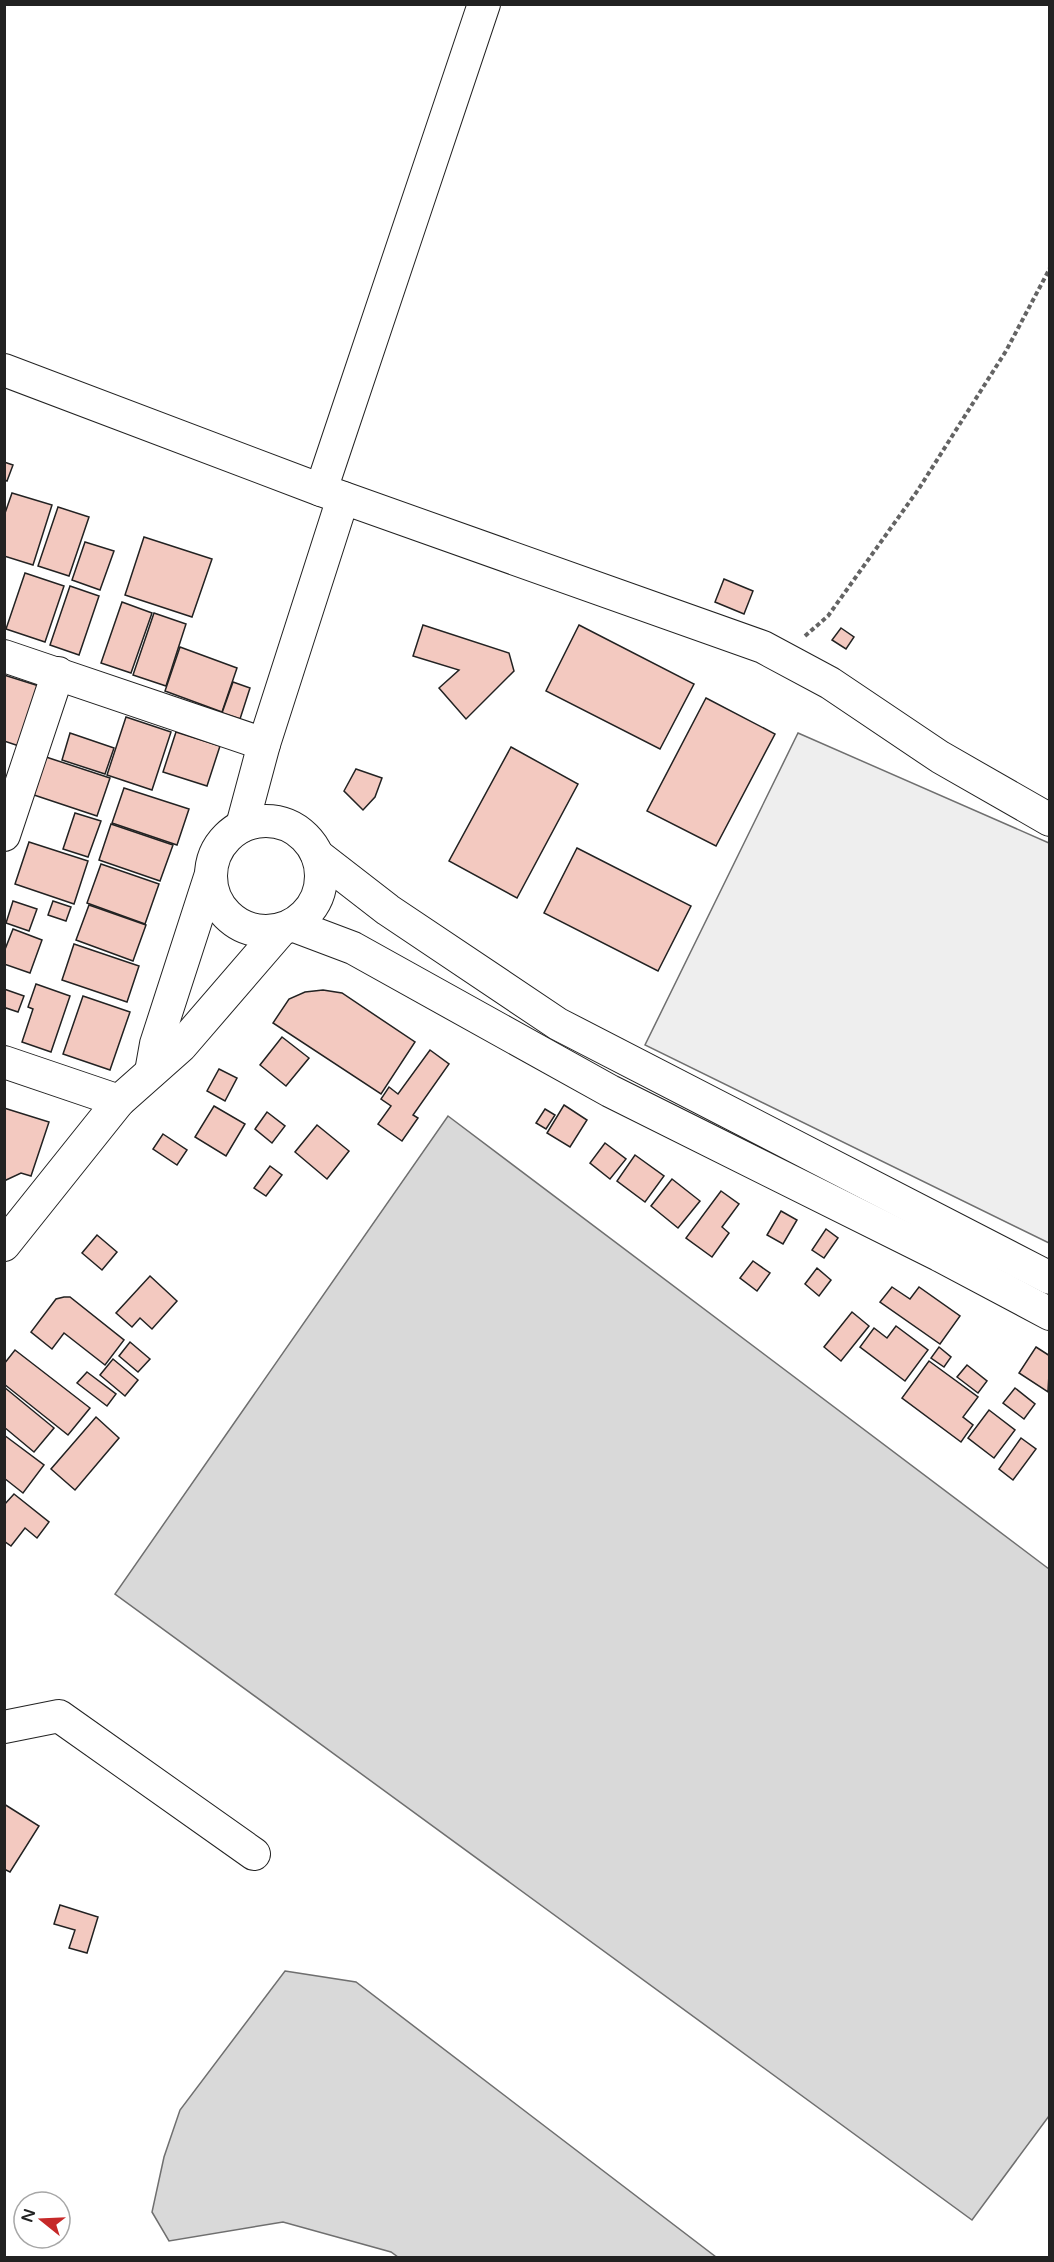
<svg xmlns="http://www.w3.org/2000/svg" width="1054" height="2262" font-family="'Varela Round',sans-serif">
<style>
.green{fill:#eee;stroke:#6f6f6f;stroke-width:1.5}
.water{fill:#d9d9d9;stroke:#6f6f6f;stroke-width:1.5}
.building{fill:#f3c9c0;stroke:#222;stroke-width:1.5}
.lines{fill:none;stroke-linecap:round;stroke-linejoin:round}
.minor-casing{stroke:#222;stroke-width:34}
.path{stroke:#646464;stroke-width:4;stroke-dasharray:4.5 3;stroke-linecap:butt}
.minor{stroke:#fff;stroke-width:32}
</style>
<rect width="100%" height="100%" fill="#fff"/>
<polygon class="green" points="798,733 1049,843 1049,1243 645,1045"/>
<g class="water">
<polygon points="448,1116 1049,1569 1049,2116 972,2220 115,1594"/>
<polygon points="285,1971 356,1982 716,2257 398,2257 391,2252 283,2222 169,2241 152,2212 164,2157 180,2110"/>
</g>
<g class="building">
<polygon points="4,462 13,465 7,481 4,480"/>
<polygon points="12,493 52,505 33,565 4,556 4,516"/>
<polygon points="58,507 89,517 69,576 38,566"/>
<polygon points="144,537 212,559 192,617 125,595"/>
<polygon points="85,542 114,551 100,590 72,580"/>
<polygon points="25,573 64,586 45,642 6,629"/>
<polygon points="724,579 753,591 744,614 715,602"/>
<polygon points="70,586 99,596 79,655 50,645"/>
<polygon points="122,602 152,613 131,673 101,663"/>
<polygon points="154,613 186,624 166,686 133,675"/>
<polygon points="423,625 509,653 514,671 466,719 439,688 459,670 413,656"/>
<polygon points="579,625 694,684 660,749 546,691"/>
<polygon points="841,628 854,637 846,649 832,640"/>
<polygon points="180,647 237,668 222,712 165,691"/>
<polygon points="4,675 39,686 19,746 4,741"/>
<polygon points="233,682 250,688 240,719 222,713"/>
<polygon points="706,698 775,734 716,846 647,811"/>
<polygon points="126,717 171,732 152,790 107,775"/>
<polygon points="176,732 220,746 207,786 163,772"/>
<polygon points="70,733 114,748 105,774 62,760"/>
<polygon points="511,747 578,784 517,898 449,861"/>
<polygon points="46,757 110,778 97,816 34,795"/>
<polygon points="356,769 382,778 375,797 363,810 344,791"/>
<polygon points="124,788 189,809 177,845 112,823"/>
<polygon points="75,813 101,821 88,857 63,849"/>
<polygon points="111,824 173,845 160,881 99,860"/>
<polygon points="29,842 88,861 74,904 15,884"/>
<polygon points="577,848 691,906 658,971 544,913"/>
<polygon points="101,864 159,884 145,924 87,903"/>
<polygon points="13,901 37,909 29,931 6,923"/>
<polygon points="53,901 71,907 66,921 48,915"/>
<polygon points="89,905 146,925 133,961 76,940"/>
<polygon points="13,929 42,940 30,973 4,964 4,952"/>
<polygon points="74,944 139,966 127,1002 62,980"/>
<polygon points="36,984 70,996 51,1052 22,1042 33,1009 28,1007"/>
<polygon points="4,989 24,996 18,1012 6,1008 4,1011"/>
<polygon points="323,990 342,993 415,1042 381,1094 273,1023 289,999 305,992"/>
<polygon points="83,996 130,1012 110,1070 63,1054"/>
<polygon points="282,1037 309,1058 286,1086 260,1065"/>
<polygon points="430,1050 449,1064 413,1115 418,1118 402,1141 378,1124 391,1106 381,1099 389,1087 398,1094"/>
<polygon points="219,1069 237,1078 225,1101 207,1091"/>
<polygon points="564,1105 587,1120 570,1147 547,1133"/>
<polygon points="214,1106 245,1124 226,1156 195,1137"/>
<polygon points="4,1108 49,1122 31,1176 21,1173 4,1181"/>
<polygon points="545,1109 555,1115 546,1129 536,1123"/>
<polygon points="267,1112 285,1126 272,1143 255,1129"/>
<polygon points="317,1125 349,1151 327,1179 295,1152"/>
<polygon points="163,1134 187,1150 177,1165 153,1149"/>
<polygon points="605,1143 626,1159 610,1179 590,1163"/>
<polygon points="635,1155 664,1176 645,1202 617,1181"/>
<polygon points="270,1166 282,1175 266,1196 254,1188"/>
<polygon points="672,1179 700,1201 678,1228 651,1206"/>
<polygon points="721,1191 739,1204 722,1227 729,1233 712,1257 686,1238"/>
<polygon points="781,1211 797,1220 783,1244 767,1235"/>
<polygon points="826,1229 838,1238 824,1258 812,1250"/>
<polygon points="97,1235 117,1252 102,1270 82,1253"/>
<polygon points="753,1261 770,1273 757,1291 740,1278"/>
<polygon points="817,1268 831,1280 819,1296 805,1284"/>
<polygon points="150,1276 177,1301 152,1329 140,1318 132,1327 116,1313"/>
<polygon points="892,1287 910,1299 919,1287 960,1316 940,1344 880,1302"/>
<polygon points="64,1297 70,1297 124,1340 105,1365 64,1333 52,1349 31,1332 56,1299"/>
<polygon points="852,1312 869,1326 841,1361 824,1347"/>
<polygon points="896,1326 928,1350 905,1381 860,1347 874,1328 887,1338"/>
<polygon points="130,1342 150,1359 138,1372 119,1356"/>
<polygon points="939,1347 951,1357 944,1367 931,1358"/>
<polygon points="1036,1347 1050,1356 1048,1392 1019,1373"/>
<polygon points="15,1350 90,1408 68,1435 4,1384 4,1364"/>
<polygon points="113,1359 138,1380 125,1396 100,1375"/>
<polygon points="929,1361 978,1397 963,1417 973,1425 961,1442 902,1398"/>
<polygon points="967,1365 987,1381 978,1393 957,1377"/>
<polygon points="87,1372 116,1394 107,1406 77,1383"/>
<polygon points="4,1387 54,1428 34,1452 4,1427"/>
<polygon points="1015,1388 1035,1404 1024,1419 1003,1403"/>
<polygon points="989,1410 1015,1430 994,1458 968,1438"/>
<polygon points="96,1417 119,1438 75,1490 51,1469"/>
<polygon points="4,1435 44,1465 23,1493 4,1478"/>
<polygon points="1021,1438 1036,1449 1013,1480 999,1469"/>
<polygon points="14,1494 49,1522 37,1538 25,1528 11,1546 4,1541 4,1505"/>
<polygon points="4,1804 39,1826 10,1872 4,1869"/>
<polygon points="60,1905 98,1917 87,1953 69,1948 75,1930 54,1924"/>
</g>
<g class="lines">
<g class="minor-casing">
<g id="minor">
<polyline points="4,370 321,490 763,647 830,683 940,757 1050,820"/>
<polyline points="321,490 484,4"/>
<polyline points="4,656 264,744"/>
<circle cx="266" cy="876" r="55"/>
<polyline points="242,826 264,744 343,498"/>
<polyline points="4,835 58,673"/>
<polyline points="317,855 388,910 558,1024 1050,1278"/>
<polyline points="292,925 353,948 610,1091 939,1255 1050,1314"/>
<polyline points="4,1062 119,1101"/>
<polyline points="151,1072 156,1044 210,877"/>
<polyline points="4,1245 119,1101 181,1046 281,930"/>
<polyline points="4,1727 59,1716 254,1854"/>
</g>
</g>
<polyline class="path" points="805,636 828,616 918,490 1006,351 1050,268"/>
<use href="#minor" class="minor"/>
</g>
<rect width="1054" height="2262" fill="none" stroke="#222222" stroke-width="12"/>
<g transform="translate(42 2220) rotate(288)"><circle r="28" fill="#ffffff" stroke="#a7a7a7" stroke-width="1.5"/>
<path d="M0-4.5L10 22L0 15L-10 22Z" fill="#c62828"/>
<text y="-9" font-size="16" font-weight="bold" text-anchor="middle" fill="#222222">N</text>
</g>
</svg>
